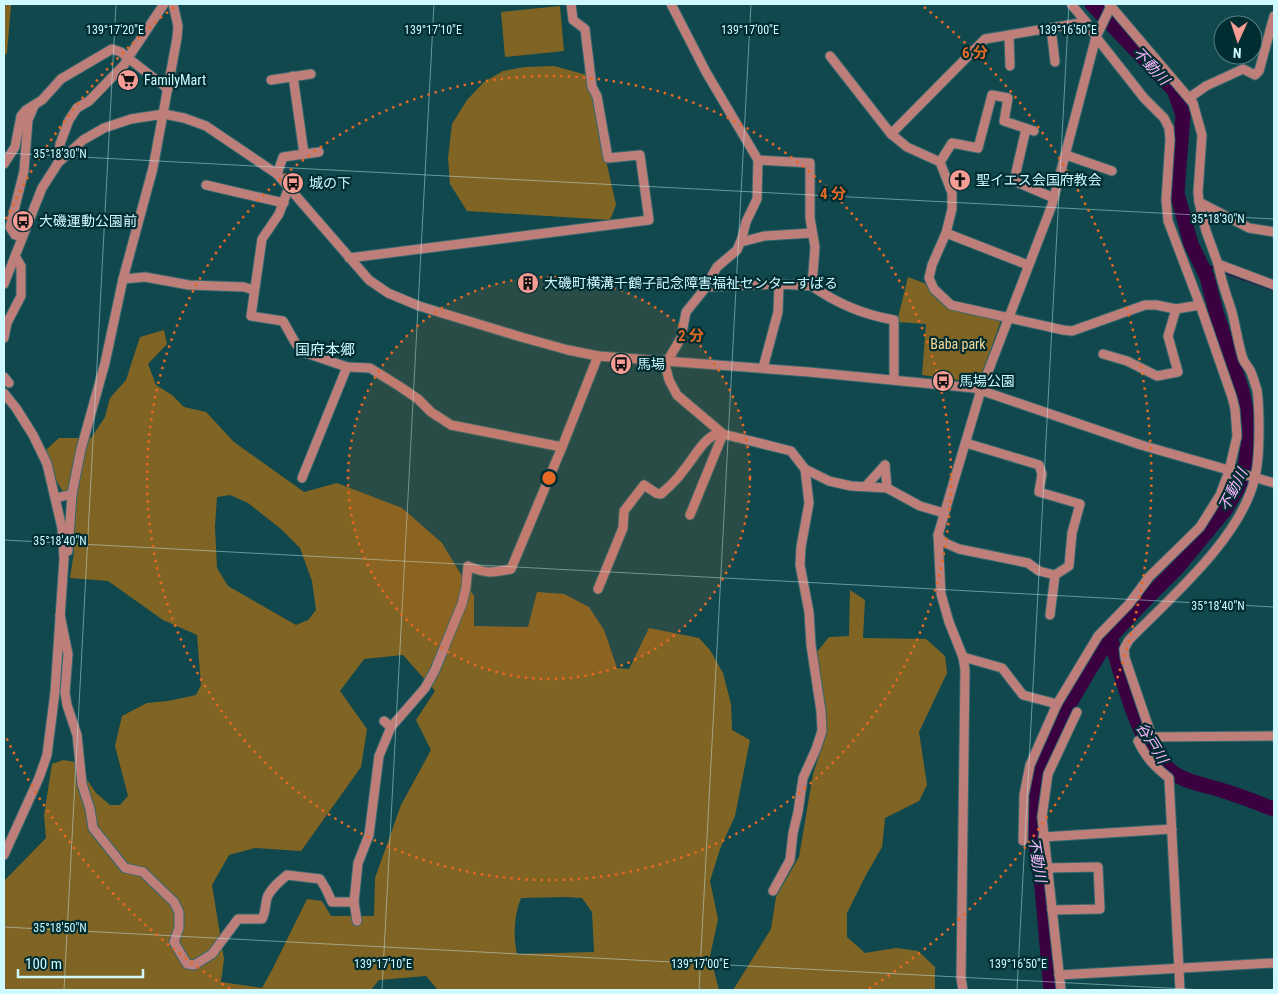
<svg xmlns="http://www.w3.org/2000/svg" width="1278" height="994" font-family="'Roboto Condensed','Noto Sans JP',sans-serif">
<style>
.green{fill:#806423;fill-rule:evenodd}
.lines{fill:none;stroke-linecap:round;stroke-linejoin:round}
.stream{stroke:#3b0040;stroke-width:2.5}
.river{stroke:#3b0040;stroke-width:15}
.minor-casing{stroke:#33686d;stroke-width:11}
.minor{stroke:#be7e79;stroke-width:9}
.ticks{fill:none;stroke:#cdf9ff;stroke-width:1;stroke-opacity:0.45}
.ring{fill:none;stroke:#e56924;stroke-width:2.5;stroke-dasharray:2.5 5}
.labels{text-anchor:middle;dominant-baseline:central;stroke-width:4.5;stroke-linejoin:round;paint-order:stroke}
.poi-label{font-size:14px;fill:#cdf9ff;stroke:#002d31;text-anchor:start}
.park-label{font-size:14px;fill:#fbdb9a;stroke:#002d31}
.water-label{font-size:15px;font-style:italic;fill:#f9b6fc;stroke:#002d31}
.neighbourhood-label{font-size:15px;fill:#cdf9ff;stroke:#002d31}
.ticks-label{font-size:12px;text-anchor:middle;fill:#cdf9ff;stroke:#002d31;stroke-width:4.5;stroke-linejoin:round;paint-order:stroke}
.centre{fill:#e56924;stroke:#002d31;stroke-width:2.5}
.ring-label{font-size:15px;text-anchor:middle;font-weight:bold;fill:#e56924;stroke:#002d31;stroke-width:4.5;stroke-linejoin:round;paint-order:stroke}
</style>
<rect width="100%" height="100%" fill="#11484d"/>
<g class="green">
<polygon points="4,4 13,4 11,6 7,53 4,56"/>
<polygon points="560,6 564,51 505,57 501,12"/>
<polygon points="554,66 587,75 616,205 610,220 467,211 450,184 448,158 452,124 467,100 484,82 503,71 525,67"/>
<polygon points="908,277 929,285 937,300 1001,320 979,383 922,375 926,324 897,322"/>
<path d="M 164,330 L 167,344 L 148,364 L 156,385 L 172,395 L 184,407 L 206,412 L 234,442 L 304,492 L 337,483 L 402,508 L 442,543 L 474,596 L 474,626 L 528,627 L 537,592 L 564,594 L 589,607 L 604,630 L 617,668 L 629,669 L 649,628 L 699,638 L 710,650 L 723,673 L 731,704 L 732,730 L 750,740 L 735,816 L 720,849 L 710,881 L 718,919 L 710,956 L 719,990 L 438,990 L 426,976 L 379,980 L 371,990 L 4,990 L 4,881 L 46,838 L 44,815 L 52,764 L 63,760 L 75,762 L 96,793 L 110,805 L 120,805 L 128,796 L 115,746 L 122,716 L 147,703 L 168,701 L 196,695 L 201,685 L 197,635 L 163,620 L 108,581 L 70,578 L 74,552 L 74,512 L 55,478 L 46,450 L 59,438 L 91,438 L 105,417 L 110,398 L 126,380 L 140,337 ZM 230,495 L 248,503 L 281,529 L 300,548 L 312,581 L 316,610 L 308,620 L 296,625 L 228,586 L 217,568 L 215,527 L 217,497 ZM 403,655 L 435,691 L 416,720 L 431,750 L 401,805 L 375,878 L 374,916 L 331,916 L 322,901 L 307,899 L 273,968 L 262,988 L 221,982 L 224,959 L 212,885 L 229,855 L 255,848 L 301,851 L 361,767 L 367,729 L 340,691 L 364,659 ZM 566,897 L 582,898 L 592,912 L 594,952 L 517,954 C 513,935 514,916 521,898 Z"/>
<polygon points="850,590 865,600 863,638 926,639 945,656 947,673 919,732 927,785 919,801 885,818 882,847 866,875 847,913 847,937 865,953 896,948 918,951 935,967 935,990 733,990 771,929 776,897 799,857 813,774 827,732 808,663 829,637 849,636"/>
</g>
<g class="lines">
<g class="stream">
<polyline points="1200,263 1216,269"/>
<polyline points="1221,271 1274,290"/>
</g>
<g class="river">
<path d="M 1110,637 C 1124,680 1138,755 1180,777 C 1194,784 1209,786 1224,791 C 1241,796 1258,803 1274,809"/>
<polyline points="1051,990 1042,887 1036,843 1031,833 1034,796 1039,768 1059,722 1088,672 1110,637 1141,604 1177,568 1225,510 1240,484 1245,468 1250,430 1242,391 1216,312 1207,277 1191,244 1177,193 1183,115 1174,90 1092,4"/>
</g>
<g class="minor-casing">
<g id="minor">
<polyline points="164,4 128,58 168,89"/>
<path d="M 671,4 L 706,72 L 758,160 L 810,163 L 810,218 L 815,247 L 812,286 C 836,303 865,315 894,320 L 894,380"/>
<polyline points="1109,4 1193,103 1202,135 1198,192 1199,202 1249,228 1274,232"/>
<polyline points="1051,28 1055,62"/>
<polyline points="1009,35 1010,66"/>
<polyline points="830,56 891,134 985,39 1086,22"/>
<polyline points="293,76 304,154"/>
<polyline points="271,80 311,74"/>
<polyline points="1189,98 1206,86 1243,69 1255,75 1259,71 1274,16"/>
<polyline points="1026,129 1014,181 1054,198"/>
<polyline points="891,134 907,147 940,162 952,193 952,209 946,233 1028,265"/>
<polyline points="1066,155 1112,171"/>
<polyline points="940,162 952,143 978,148 992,95 1008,98 1004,121 1034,131"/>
<polyline points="4,164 15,147 21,116 26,110 42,100 61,79 112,49 121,52 128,58 124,65 89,101 77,108 69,120 60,144 58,163"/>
<polyline points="277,174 283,157 319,152"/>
<polyline points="206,185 284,203"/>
<polyline points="289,187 279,214 262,239 251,316 283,321 296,344 303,352 347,367 370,368 399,386 418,399 431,412 451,425 562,447"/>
<polyline points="1199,202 1206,231 1218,264"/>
<polyline points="946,233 932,265 929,278 934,289 951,305 1063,330 1072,331 1145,305 1156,305 1176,309 1200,305"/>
<polyline points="22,237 15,235 10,227 24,171 28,120 34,106"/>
<polyline points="741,242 764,236 812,233"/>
<polyline points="349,258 649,220 640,155 608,158 597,96 592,87 585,29 573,20 571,4"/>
<polyline points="123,279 145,277 189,285 244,287 254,290"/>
<polyline points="4,284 42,188 58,163 83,140 104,128 131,119 164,114 184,118 206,126 277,174 369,280 388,293 419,306 521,337 568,350 598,356 809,372 974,388 1141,445 1274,483"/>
<polyline points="706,287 779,284"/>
<polyline points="4,338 7,323 21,296 21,266 15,256"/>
<polyline points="1103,354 1127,361 1157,376 1178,372 1168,336 1176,309"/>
<polyline points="664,360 669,380 677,395 723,434 791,451 805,469 829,481 851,486 887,488 920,506 944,513"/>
<polyline points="668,360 681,338 686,312 703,291 717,267 737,250 742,238 746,222 757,199 758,160"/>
<polyline points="763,368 778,312 779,284 812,286"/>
<polyline points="4,377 9,383"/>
<polyline points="4,393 16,408 33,435 47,464 62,528 64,559 55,692 47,755 39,778 4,855"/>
<polyline points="966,443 1039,465 1042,474 1039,492 1080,504 1072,533 1069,566 1055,575 1050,615"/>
<polyline points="885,465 887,488"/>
<polyline points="302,478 347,367"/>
<polyline points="866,486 885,465"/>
<polyline points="56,498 72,494 81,449 105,363 123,279 153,168 177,38 178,26 173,4"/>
<polyline points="690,515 723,434"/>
<polyline points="938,535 943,542 959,549 1028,563 1039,571 1055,575"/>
<polyline points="68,551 72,494"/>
<path d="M 598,589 L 623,528 L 624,511 L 644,485 L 656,493 L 661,494 C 669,487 677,480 683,471 C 695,457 702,439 720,432"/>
<path d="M 60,615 L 68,654 L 65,693 L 67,705 L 77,735 L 82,784 L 90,809 L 93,828 L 125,868 L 143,872 L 174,902 L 179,912 L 179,928 L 174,942 L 187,964 L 194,965 L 212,954 L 238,919 L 262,919 C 266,912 265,905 267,898 C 270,889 279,882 287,875 L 320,879 L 326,889 L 332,902 L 354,902"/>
<polyline points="963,657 1002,668 1023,695 1057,704"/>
<path d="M 384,721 L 391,727 L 425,688 L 435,670 L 462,604 L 466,587 L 468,566 C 486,574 492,573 511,569 L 562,447 L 598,356"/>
<path d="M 1152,737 L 1125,658 L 1124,649 L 1129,640 C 1171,597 1242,537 1255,477 C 1259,461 1259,443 1259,428 C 1259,415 1259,403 1257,390 C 1255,384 1253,377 1251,372 C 1249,367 1245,364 1243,359 C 1238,343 1236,328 1232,312 C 1227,296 1221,281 1218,264 L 1274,285"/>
<polyline points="1043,837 1172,829"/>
<polyline points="1023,841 1024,795 1030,765 1057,704 1098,636 1129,604 1149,577 1200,527 1220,495 1229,471 1237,436 1235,409 1232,397 1200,305 1168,221 1166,200 1170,140 1169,128 1164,118 1144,98 1096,37 1086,22 1071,4"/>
<polyline points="1047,868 1098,867 1100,909 1052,910"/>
<polyline points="773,891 790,860 793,833 798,812 803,778 816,749 822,731 821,711 811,645 809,612 800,565 801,547 809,503 805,469"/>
<polyline points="357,921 354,902 358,863 369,835 379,756 391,727"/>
<polyline points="1059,975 1274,963"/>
<polyline points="963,990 961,978 965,670 963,657 949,622 941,594 938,535 981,390 1052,205 1096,37 1112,4"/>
<polyline points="1061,990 1042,817 1048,774 1077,712"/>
<path d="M 1180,990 L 1169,778 C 1155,767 1146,758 1138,741 L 1148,737 L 1274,736"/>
</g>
</g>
<use href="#minor" class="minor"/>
</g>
<path class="ticks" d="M 4,153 L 1274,219M 4,540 L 1274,607M 4,927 L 1205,990M 64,990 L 116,4M 382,990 L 434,4M 699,990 L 751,4M 1017,990 L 1069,4"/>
<circle cx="549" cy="478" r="201" fill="#e56924" fill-opacity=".12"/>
<g class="ring">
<circle cx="549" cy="478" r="201"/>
<circle cx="549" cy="478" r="402"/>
<path d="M230 989A602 602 0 0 1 6 737M6 219A602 602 0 0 1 174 7M924 7A602 602 0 0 1 868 989"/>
</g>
<defs>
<g id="supermarket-disc" transform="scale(1.125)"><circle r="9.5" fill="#f59c94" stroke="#002d31"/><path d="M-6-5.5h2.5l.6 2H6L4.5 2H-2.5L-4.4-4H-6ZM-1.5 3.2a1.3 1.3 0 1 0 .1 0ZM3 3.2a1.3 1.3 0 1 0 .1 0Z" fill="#111"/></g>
<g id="church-disc" transform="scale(1.125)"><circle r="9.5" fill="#f59c94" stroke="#002d31"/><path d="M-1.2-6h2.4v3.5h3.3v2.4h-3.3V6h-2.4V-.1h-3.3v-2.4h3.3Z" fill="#111"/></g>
<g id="bus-disc" transform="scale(1.125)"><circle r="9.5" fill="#f59c94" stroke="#002d31"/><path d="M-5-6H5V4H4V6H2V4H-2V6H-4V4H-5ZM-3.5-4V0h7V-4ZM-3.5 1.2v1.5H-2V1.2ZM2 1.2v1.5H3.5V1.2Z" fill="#111"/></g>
<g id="building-disc" transform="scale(1.125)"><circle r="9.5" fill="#f59c94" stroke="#002d31"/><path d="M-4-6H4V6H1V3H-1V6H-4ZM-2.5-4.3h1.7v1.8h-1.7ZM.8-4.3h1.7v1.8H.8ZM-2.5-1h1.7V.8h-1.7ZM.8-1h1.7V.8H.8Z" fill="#111"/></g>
</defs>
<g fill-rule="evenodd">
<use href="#supermarket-disc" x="128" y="80"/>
<use href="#church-disc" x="960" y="180"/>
<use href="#bus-disc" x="293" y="183"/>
<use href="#bus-disc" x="23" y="221"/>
<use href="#building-disc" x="528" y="283"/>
<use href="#bus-disc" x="621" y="364"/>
<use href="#bus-disc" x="943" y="381"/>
</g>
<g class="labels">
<g class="poi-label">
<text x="144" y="80">FamilyMart</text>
<text x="976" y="180">聖イエス会国府教会</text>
<text x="309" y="183">城の下</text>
<text x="39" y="221">大磯運動公園前</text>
<text x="544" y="283">大磯町横溝千鶴子記念障害福祉センターすばる</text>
<text x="637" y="364">馬場</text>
<text x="959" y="381">馬場公園</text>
</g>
<g class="park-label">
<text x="958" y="344">Baba park</text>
</g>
<g class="water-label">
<text transform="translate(1151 66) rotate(47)">不動川</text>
<text transform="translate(1233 490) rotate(-63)">不動川</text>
<text transform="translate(1152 743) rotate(58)">谷戸川</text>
<text transform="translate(1037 860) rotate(80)">不動川</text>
</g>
<g class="neighbourhood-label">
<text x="325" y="350">国府本郷</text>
</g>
</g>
<g class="ticks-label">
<text x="433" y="34">139°17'10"E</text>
<text x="1068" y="34">139°16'50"E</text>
<text x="115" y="34">139°17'20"E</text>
<text x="750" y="34">139°17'00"E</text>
<text x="60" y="158">35°18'30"N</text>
<text x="1218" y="223">35°18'30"N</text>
<text x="60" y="545">35°18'40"N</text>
<text x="1218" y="610">35°18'40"N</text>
<text x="60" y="932">35°18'50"N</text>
<text x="383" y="968">139°17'10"E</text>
<text x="700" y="968">139°17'00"E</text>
<text x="1018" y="968">139°16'50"E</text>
</g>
<circle cx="549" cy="478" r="8" class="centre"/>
<g class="ring-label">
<text x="975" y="58">6 分</text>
<text x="833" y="199">4 分</text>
<text x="691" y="341">2 分</text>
</g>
<rect width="1278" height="994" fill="none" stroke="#cdf9ff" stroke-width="10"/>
<g transform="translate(1238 40) rotate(183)"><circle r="24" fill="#002d31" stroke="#527f83"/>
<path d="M0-4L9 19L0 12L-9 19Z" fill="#f59c94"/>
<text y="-8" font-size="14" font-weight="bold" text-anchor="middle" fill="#cdf9ff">N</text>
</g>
<path d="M18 969v8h125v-8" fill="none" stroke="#cdf9ff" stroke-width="2.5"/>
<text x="25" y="969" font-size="15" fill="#cdf9ff" stroke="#002d31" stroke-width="4" paint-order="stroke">100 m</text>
</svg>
